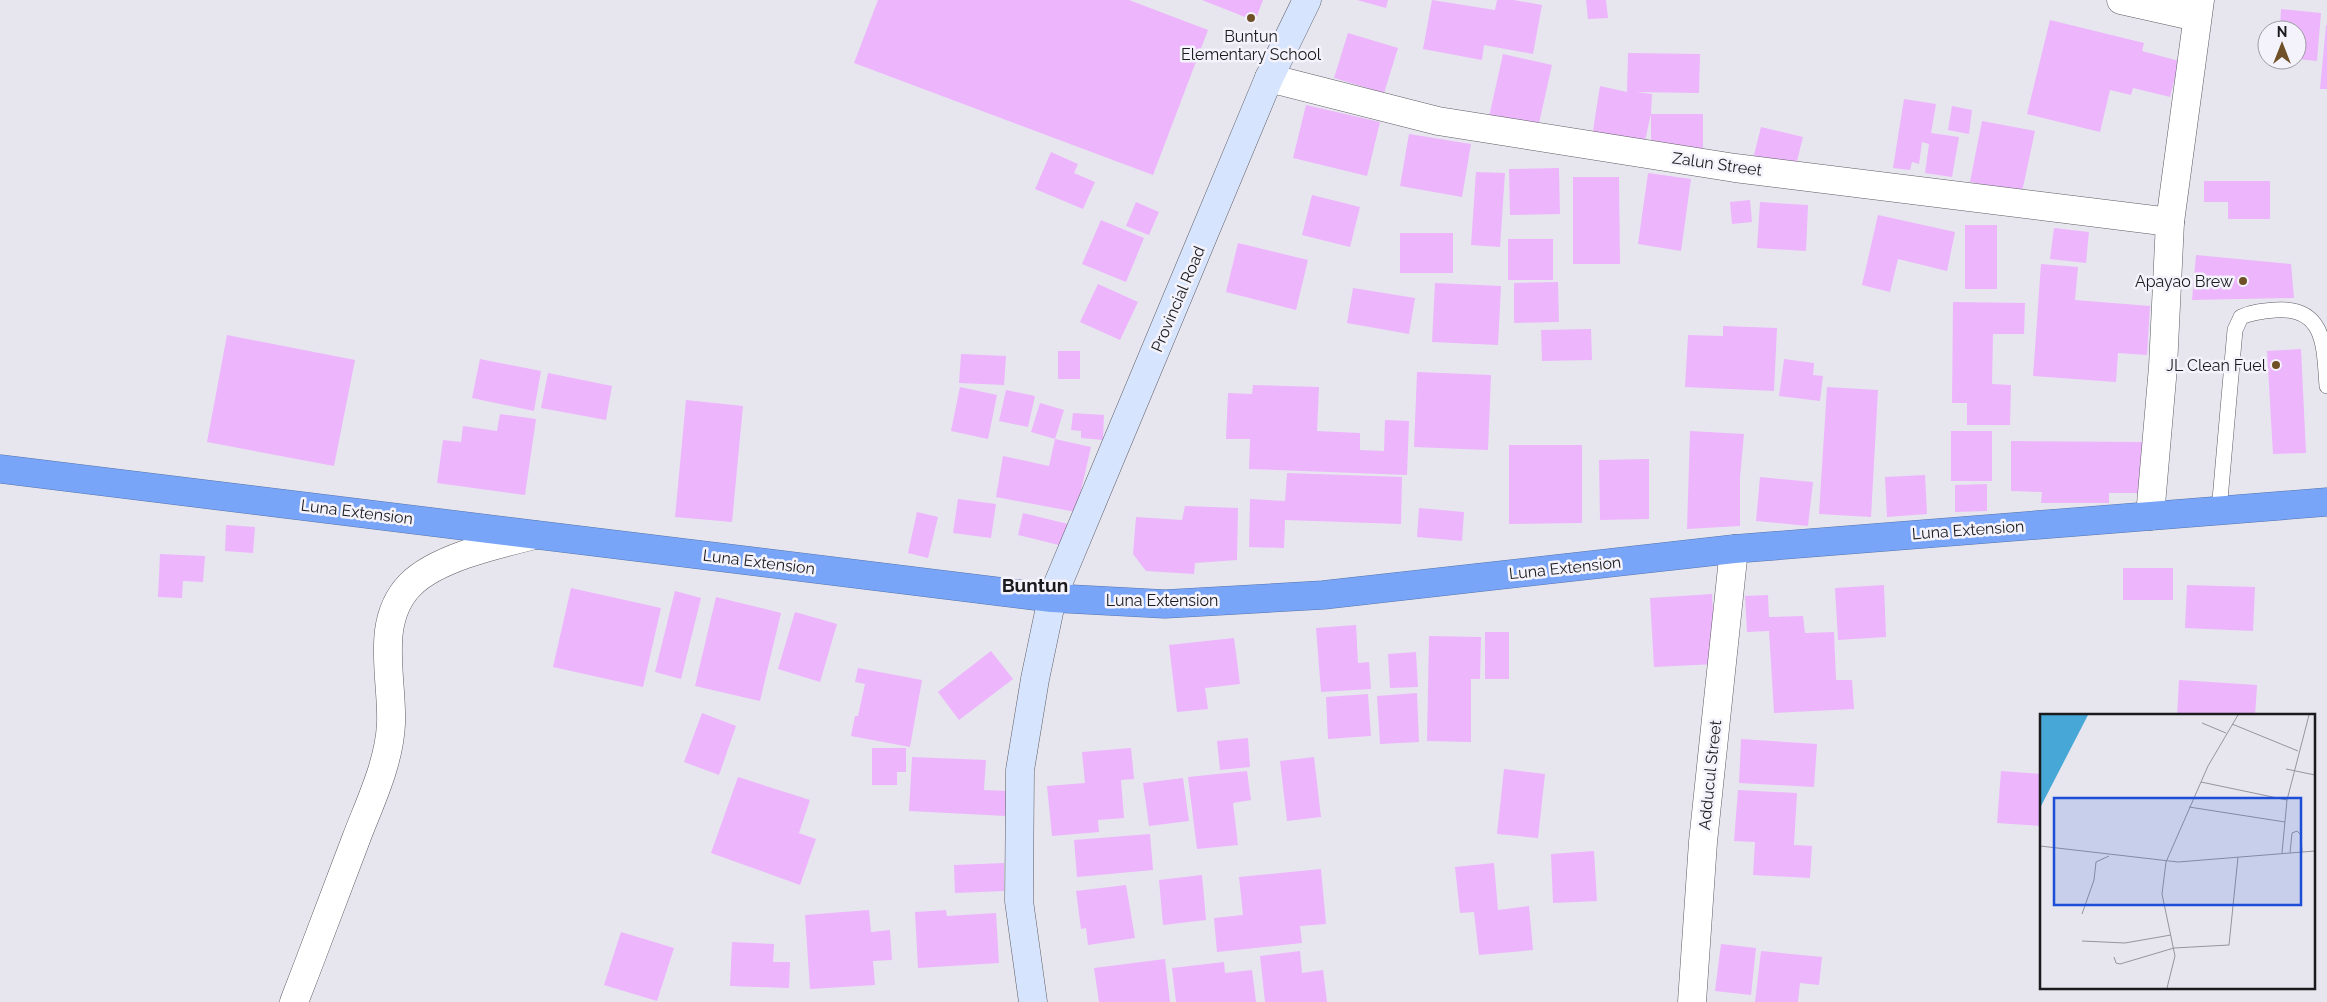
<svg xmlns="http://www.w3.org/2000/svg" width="2327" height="1002" font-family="Raleway,sans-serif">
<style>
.building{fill:#edb5fc}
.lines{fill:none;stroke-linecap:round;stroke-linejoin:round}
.lane-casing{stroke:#5d5c64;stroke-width:16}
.street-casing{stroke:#5d5c64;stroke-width:29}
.secondary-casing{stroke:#5d5c64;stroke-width:29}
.highway-casing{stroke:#5775ac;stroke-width:29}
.lane{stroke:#fff;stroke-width:15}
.street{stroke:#fff;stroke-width:28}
.secondary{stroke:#d6e4fd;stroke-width:28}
.highway{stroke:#78a5f8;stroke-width:28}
.poi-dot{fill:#705026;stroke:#f4f3fc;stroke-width:2}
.labels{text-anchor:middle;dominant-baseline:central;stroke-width:5;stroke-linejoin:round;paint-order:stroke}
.poi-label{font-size:16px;fill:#1b1b1e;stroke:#f4f3fc;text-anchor:end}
.street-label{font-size:16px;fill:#1b1b1e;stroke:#f4f3fc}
.quarter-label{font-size:19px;font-weight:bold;fill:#1b1b1e;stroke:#f4f3fc}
.inset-road{fill:none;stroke:#95959b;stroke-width:1}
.view{fill:#1d4ed8;fill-opacity:0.15;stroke:#1d4ed8;stroke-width:2.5}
.inset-edge{fill:none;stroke:#1b1b1e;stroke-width:2.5}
</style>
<rect width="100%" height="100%" fill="#e7e6ef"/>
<g class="building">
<polygon points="878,0 1129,0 1208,30 1153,175 854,63"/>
<polygon points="1202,0 1263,0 1255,21"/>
<polygon points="1357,0 1388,0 1386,8"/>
<polygon points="1432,0 1495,10 1497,0 1514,0 1542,5 1533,54 1484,45 1482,60 1423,49"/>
<polygon points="1586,0 1606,0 1608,18 1588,19"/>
<polygon points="2281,9 2321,13 2317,61 2297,59 2297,30 2280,30"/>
<polygon points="2050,20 2144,43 2142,51 2179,61 2170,97 2133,88 2131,95 2110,90 2100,132 2027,114"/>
<polygon points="2326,25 2327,25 2327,89 2320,89"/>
<polygon points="1348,33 1398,48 1384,93 1334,78"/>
<polygon points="1628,53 1700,54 1699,93 1636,92 1652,94 1651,114 1644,145 1592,137 1600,86 1627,92"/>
<polygon points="1503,54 1552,65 1538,128 1489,117"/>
<polygon points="1904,99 1936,104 1931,133 1959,137 1952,177 1925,173 1929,144 1922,142 1919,164 1912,162 1910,170 1893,168"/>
<polygon points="1306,105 1380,122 1367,176 1293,158"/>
<polygon points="1952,106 1972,110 1969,134 1948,130"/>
<polygon points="1651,114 1703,114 1703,148 1651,147"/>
<polygon points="1982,121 2035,131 2022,192 1970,182"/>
<polygon points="1761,127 1803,137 1794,173 1752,163"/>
<polygon points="1409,134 1471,144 1462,197 1400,186"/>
<polygon points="1051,152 1078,164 1074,173 1095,182 1083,209 1035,189"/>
<polygon points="1559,168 1560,214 1510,215 1509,169"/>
<polygon points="1476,172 1505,173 1500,247 1471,245"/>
<polygon points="1648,173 1691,179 1681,251 1638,244"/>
<polygon points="1573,177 1619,177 1620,264 1573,264"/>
<polygon points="2204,181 2270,181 2270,219 2228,219 2228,202 2204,202"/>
<polygon points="1312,195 1360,207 1350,247 1302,235"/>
<polygon points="1750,200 1752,222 1732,224 1730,202"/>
<polygon points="1136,202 1159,212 1149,235 1126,226"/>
<polygon points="1760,202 1808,205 1806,251 1757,248"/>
<polygon points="1878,215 1955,232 1947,271 1898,259 1890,292 1862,285"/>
<polygon points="1101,220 1144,238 1126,282 1082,264"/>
<rect x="1965" y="225" width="32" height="64"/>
<polygon points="2054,228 2089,232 2086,263 2050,259"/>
<rect x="1400" y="233" width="53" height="40"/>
<rect x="1508" y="239" width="45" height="41"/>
<polygon points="1238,243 1308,260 1296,310 1226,292"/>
<polygon points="2196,255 2291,264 2294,298 2192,300"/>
<polygon points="2041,264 2078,267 2075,300 2150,306 2147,355 2118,353 2116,382 2033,376"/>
<polygon points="1558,282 1559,322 1514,323 1514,283"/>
<polygon points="1435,283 1501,286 1498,345 1432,342"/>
<polygon points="1098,284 1138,302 1120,340 1080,322"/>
<polygon points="1353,288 1415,298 1409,334 1347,323"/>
<polygon points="1953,302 2025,303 2024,334 1993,334 1992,384 2011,385 2010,425 1967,425 1967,403 1952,403"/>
<polygon points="1723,326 1777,328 1774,391 1685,387 1688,335 1723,336"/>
<polygon points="1591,329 1592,360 1542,361 1541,330"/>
<polygon points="227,335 355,360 334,466 207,442"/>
<polygon points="2301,349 2306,453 2273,454 2267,351"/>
<rect x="1058" y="351" width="22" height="28"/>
<polygon points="961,354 1006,356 1004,385 959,383"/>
<polygon points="480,359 541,371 534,411 472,398"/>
<polygon points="1784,359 1814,363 1813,375 1823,376 1820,401 1779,396"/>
<polygon points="1417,372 1491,375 1488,450 1414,447"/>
<polygon points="548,373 612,386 606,420 541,408"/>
<polygon points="1253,385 1319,387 1317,431 1360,433 1360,450 1384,451 1385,420 1409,421 1407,475 1249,469 1250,439 1226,439 1228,393 1252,394"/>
<polygon points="960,387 997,395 988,439 951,431"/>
<polygon points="1827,387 1878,390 1871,517 1819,514"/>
<polygon points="1006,390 1035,396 1028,427 999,421"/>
<polygon points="686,400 743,406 732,522 675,517"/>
<polygon points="1040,403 1064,410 1055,439 1031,432"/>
<polygon points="1073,413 1104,415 1103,440 1081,438 1081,431 1071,430"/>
<polygon points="500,414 536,419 525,495 437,483 443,440 461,442 463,426 497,431"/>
<polygon points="1690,431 1744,434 1740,477 1740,526 1687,529"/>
<rect x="1951" y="431" width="41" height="50"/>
<polygon points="1055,439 1091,447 1076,512 996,497 1003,456 1049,466"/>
<polygon points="2011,441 2142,442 2142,493 2109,493 2109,503 2041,503 2042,492 2011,491"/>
<polygon points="1509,445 1582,445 1582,523 1509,524"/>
<polygon points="1649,459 1649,519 1600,520 1599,460"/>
<polygon points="1287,473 1402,477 1401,524 1285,520 1284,548 1249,547 1250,499 1285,501"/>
<polygon points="1925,475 1927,514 1887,517 1885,477"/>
<polygon points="1760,477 1813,482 1808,526 1756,521"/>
<polygon points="1987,484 1987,511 1955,512 1955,485"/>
<polygon points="958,499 996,504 991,538 953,533"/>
<polygon points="1185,506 1238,508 1237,560 1195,563 1194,574 1146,571 1133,554 1136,517 1182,520"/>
<polygon points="1419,508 1464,512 1462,541 1417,537"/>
<polygon points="917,512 938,517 928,558 908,553"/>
<polygon points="1023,513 1068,524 1063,546 1018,535"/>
<polygon points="226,525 255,527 253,553 225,551"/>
<polygon points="160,554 205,556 203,582 183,581 182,598 158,597"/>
<rect x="2123" y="568" width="50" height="32"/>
<polygon points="1884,585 1886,637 1838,640 1835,588"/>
<polygon points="2187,585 2255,587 2253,631 2185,628"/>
<polygon points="571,588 661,608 643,687 553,667"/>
<polygon points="675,591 701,598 681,679 655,672"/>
<polygon points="1712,594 1716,664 1654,667 1650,598"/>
<polygon points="1768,595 1769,617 1803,616 1805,633 1834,632 1836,680 1852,680 1854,709 1774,713 1769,631 1747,632 1745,596"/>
<polygon points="716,597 781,613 760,701 695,686"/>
<polygon points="795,612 837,624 820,682 778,669"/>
<polygon points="1356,625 1358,663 1369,662 1371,689 1321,692 1316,628"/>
<rect x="1485" y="632" width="24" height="47"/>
<polygon points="1429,636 1481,637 1480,679 1471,679 1471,742 1427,741"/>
<polygon points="1234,638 1240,684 1205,688 1208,709 1177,712 1169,645"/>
<polygon points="991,651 1013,679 959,720 938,692"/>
<polygon points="1416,652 1418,687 1390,688 1388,654"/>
<polygon points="858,668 922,680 910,747 851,736 855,716 858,716 865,684 855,682"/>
<polygon points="2179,680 2257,685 2255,716 2177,716"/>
<polygon points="1417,693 1419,742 1380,744 1377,696"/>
<polygon points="1368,694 1371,736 1328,739 1326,697"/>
<polygon points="702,713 736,726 719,775 684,762"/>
<polygon points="1248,738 1250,767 1220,770 1217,741"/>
<polygon points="1741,739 1817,744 1814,787 1739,783"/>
<polygon points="872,748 906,748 906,772 897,772 897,785 872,785"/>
<polygon points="1131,748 1134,779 1121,780 1124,818 1098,820 1099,832 1052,836 1047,786 1085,783 1082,752"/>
<polygon points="912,757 986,760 984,790 1008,791 1006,816 909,811"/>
<polygon points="1314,757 1321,817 1287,821 1280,761"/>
<polygon points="1504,769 1545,774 1538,838 1497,834"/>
<polygon points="1247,771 1251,800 1233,803 1238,845 1197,849 1188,777"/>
<polygon points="2001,771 2041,774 2041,826 1997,823"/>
<polygon points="738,777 810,800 799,833 787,829 816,839 800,885 711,853"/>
<polygon points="1183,778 1189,821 1149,826 1143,783"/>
<polygon points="1738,790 1797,793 1794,845 1812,846 1810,878 1753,875 1755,842 1734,841"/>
<polygon points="1150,834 1153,870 1077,877 1074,840"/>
<polygon points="1594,851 1597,901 1553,903 1551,854"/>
<polygon points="1004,863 1004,891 955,893 954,865"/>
<polygon points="1494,863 1498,910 1529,906 1533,950 1479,955 1474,912 1460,913 1455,867"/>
<polygon points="1321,869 1326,924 1300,926 1302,943 1217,952 1214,918 1243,915 1239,877"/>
<polygon points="1202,875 1206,920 1163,925 1159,880"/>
<polygon points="1126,885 1135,938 1088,945 1086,928 1081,929 1076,891"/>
<polygon points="869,910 871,932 890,930 892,960 873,961 875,985 810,989 805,915"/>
<polygon points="946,910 947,916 996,913 999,963 918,968 915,912"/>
<polygon points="621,932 674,948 657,1001 604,985"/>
<polygon points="732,942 774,944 773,962 790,962 789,988 730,986"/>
<polygon points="1721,944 1756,948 1751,995 1715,991"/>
<polygon points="1300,951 1302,973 1323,970 1327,1002 1265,1002 1260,956"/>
<polygon points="1761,951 1822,957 1819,985 1800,983 1798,1002 1755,1002"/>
<polygon points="1165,959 1170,1002 1099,1002 1094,968"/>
<polygon points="1224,962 1225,973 1252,970 1256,1002 1176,1002 1172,968"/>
</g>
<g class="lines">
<g class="lane-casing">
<path id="lane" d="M 2219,511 L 2235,330 L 2241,317 C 2252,312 2263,311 2275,310 C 2326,306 2324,348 2327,386"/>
</g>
<g class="street-casing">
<g id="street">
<polyline points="2121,0 2197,17"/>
<polyline points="1269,78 1438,121 1735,168 2170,222"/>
<polyline points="2150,516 2163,367 2170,222 2200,0"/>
<path d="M 294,1002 C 315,948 335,894 356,839 C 370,802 389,764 391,724 C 393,679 374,622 410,585 C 436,558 498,544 535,535"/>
<polyline points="1692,1002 1703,842 1734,549"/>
</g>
</g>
<g class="secondary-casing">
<polyline id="secondary" points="1033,1002 1019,901 1020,770 1035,679 1052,598 1269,78 1307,0"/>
</g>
<g class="highway-casing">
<polyline id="highway" points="0,469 1052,598 1165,604 1323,595 1734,549 2327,502"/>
</g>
<use href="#lane" class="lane"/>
<use href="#street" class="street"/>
<use href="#secondary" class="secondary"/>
<use href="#highway" class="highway"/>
</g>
<g class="poi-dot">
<circle cx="1251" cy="18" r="5"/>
<circle cx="2243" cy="281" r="5"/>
<circle cx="2276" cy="365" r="5"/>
</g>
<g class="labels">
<g class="poi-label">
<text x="1251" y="36" text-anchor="middle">Buntun<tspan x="1251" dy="18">Elementary School</tspan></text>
<text x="2233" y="281">Apayao Brew</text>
<text x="2266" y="365">JL Clean Fuel</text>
</g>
<g class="street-label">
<text transform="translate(1717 164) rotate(8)">Zalun Street</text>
<text transform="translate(1178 299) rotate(-67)">Provincial Road</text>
<text transform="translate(357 512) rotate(7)">Luna Extension</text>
<text transform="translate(1968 530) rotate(-4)">Luna Extension</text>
<text transform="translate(759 562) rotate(7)">Luna Extension</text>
<text transform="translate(1565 568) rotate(-6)">Luna Extension</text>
<text x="1162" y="600">Luna Extension</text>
<text transform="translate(1710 775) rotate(-84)">Adducul Street</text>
</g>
<g class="quarter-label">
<text x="1035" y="585">Buntun</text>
</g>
</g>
<g transform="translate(2040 714)">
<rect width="275" height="275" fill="#e7e6ef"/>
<path d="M 0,1 L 48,1 L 0,94 Z" fill="#47a7d6"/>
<path class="inset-road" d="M 162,9 L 186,19M 192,10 L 258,37M 246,55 L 275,61M 161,68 L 247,86M 149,93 L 245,108M 0,132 L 138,148 L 275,137M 242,139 L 247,86 L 269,1M 250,139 L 252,119 L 257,117 L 261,121 L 262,138M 126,148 L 122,180 L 135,242 L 127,274M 126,148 L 168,52 L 198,1M 42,200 L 54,166 L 56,148 L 69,142M 42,227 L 85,229 L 131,221M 74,243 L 76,249 L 80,250 L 134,234 L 189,231 L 198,143"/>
<path class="view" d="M 14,84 L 261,84 L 261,191 L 14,191 Z"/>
<rect width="275" height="275" class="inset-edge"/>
</g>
<g transform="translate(2282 45)"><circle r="24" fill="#f4f3fc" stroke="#9d9da3"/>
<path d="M0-4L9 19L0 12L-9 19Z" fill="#705026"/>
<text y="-8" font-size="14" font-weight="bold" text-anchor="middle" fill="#1b1b1e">N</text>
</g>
</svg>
